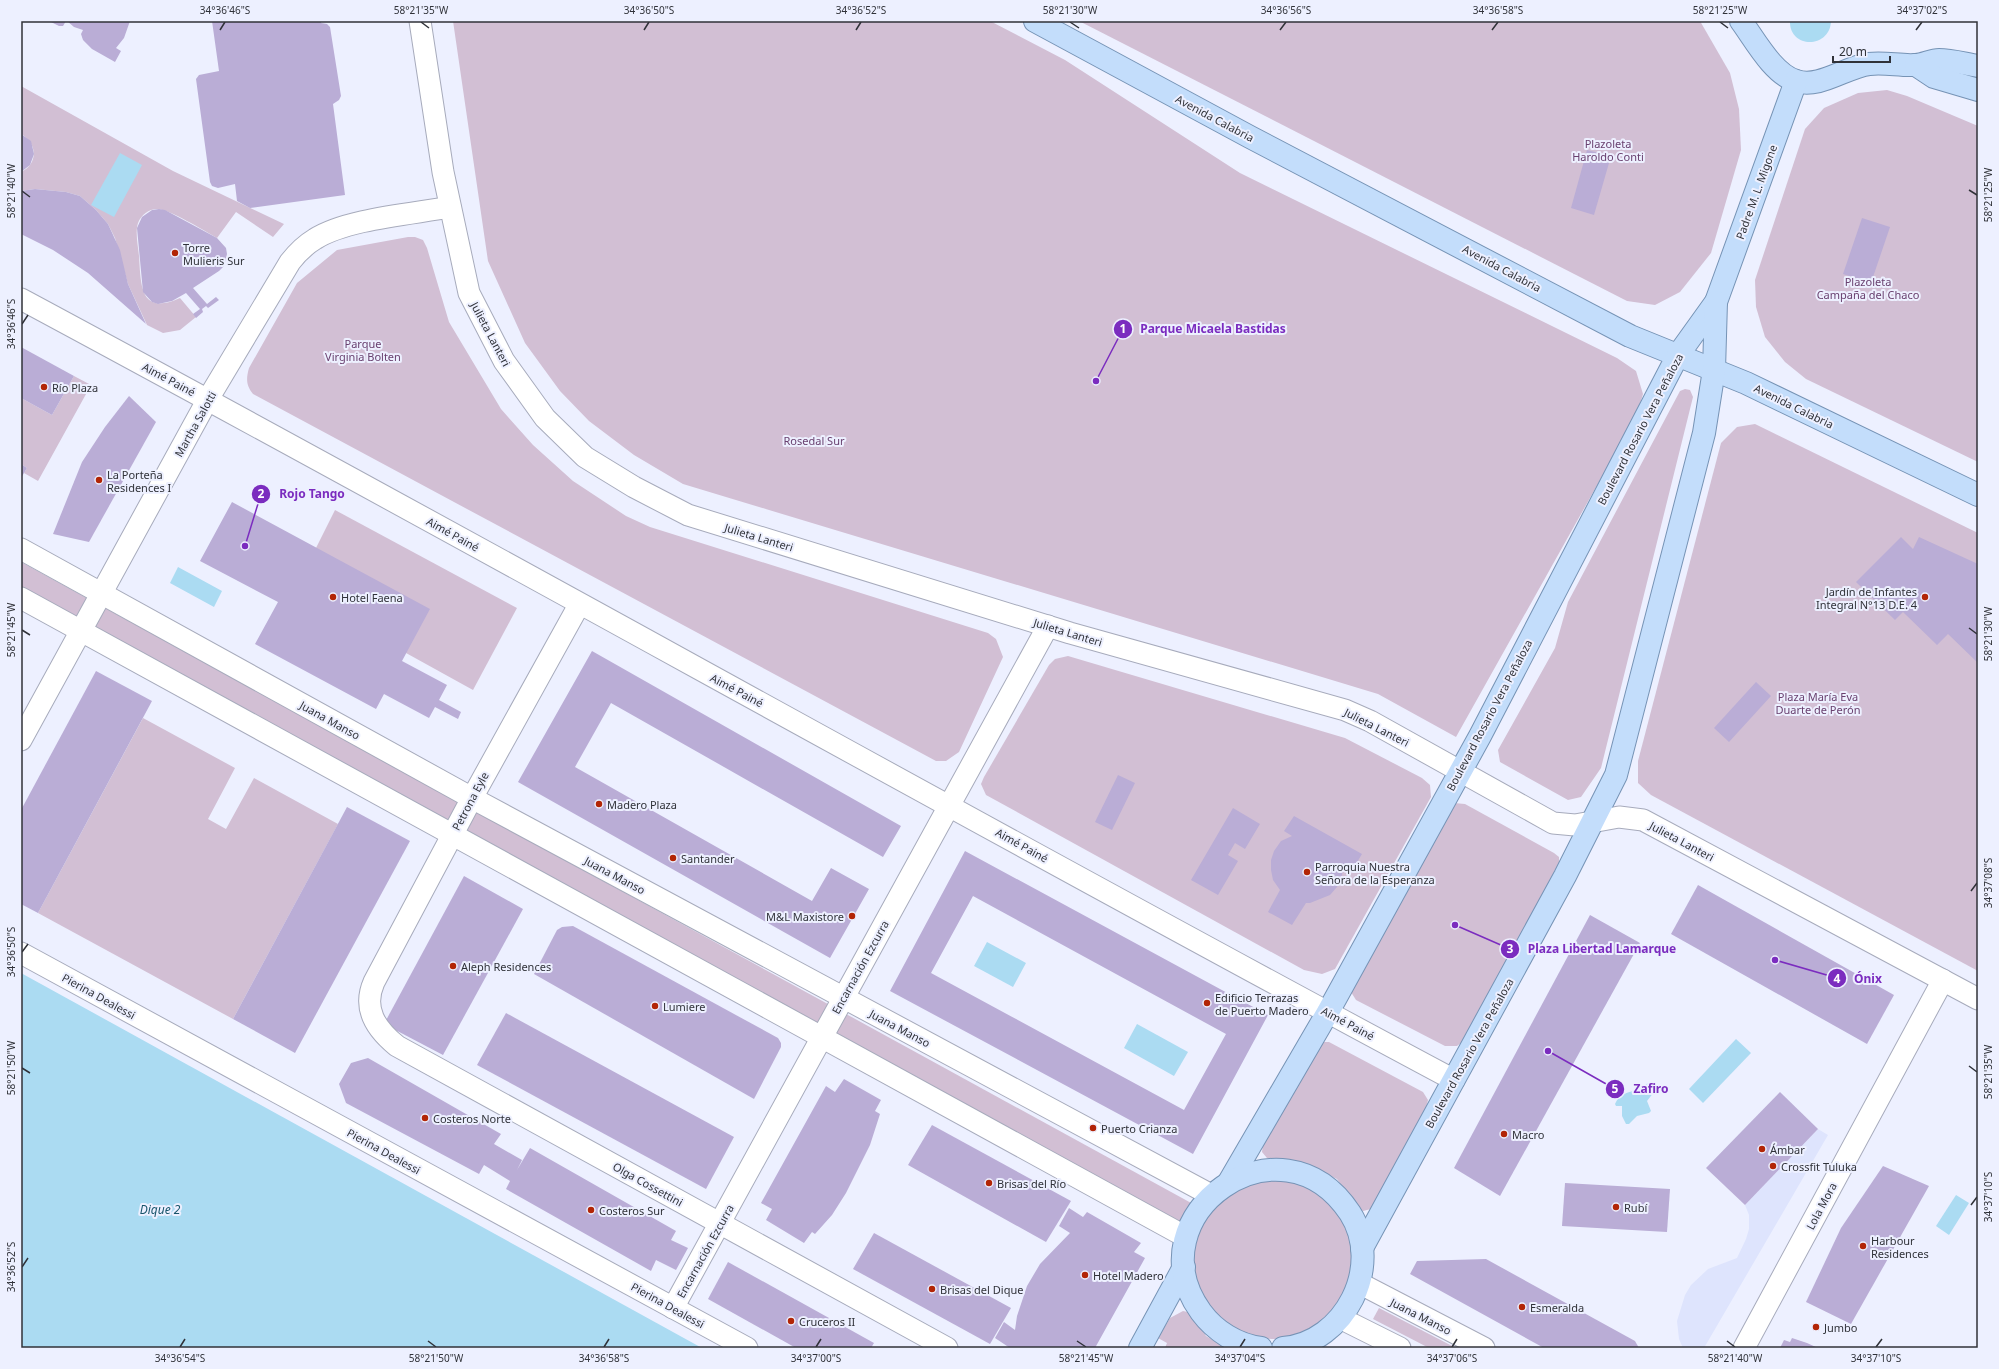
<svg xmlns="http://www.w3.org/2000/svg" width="1999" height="1369" font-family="'Noto Sans',sans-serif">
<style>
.built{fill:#dee4fd}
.green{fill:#d2bfd4}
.water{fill:#abdbf2}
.building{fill:#baadd6;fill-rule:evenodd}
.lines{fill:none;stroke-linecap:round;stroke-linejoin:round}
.minor-casing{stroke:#a7abbc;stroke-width:23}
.major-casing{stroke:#7693b5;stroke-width:24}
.minor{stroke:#fff;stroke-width:21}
.major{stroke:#c3ddfb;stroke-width:22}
.ticks{fill:none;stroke:#303239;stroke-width:1.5}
.poi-dot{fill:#b22506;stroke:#edf0ff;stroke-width:1.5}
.labels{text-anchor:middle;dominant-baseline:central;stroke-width:4;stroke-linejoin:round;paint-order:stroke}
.street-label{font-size:11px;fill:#303239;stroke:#edf0ff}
.park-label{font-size:11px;fill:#69406f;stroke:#edf0ff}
.poi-label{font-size:11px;fill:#303239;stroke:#edf0ff;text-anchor:start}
.water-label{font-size:12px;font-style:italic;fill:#17546b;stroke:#edf0ff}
.leader{fill:none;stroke:#7b2cbf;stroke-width:1.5}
.callout-dot{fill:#7b2cbf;stroke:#edf0ff;stroke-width:1.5}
.mark-label{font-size:12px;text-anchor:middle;font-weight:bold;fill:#fff}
.callout-label{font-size:12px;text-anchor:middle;font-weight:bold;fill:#7b2cbf;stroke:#edf0ff;stroke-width:4;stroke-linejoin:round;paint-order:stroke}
.neatline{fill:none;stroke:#303239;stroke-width:1.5}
.ticks-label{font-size:10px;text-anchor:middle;fill:#303239}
</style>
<rect width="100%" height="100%" fill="#edf0ff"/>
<polygon class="built" points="1818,1129 1828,1135 1704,1348 1683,1348 1679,1339 1677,1321 1685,1295 1691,1285 1708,1269 1737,1258 1746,1239 1749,1229 1749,1215 1745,1205"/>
<g class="green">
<polygon points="453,21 990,21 1065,60 1240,173 1617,358 1636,371 1643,394 1637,414 1456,737 1378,694 683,484 634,455 589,421 560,391 525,343 488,261"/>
<polygon points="1079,21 1700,21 1730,73 1739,109 1741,150 1711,253 1680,292 1655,305 1627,301"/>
<path d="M 21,86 L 173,171 L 284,224 L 273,237 L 236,212 L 217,238 C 205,231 169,209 157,209 C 149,209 141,215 138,223 C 135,232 138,246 139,256 C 141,286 140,316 180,298 L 196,317 L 180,330 L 163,333 L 147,325 L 128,284 L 115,238 L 108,224 L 96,210 L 80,196 L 66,192 L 35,189 L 21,191 L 21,172 C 39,163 37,143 21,134 Z"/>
<polygon points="1887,90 1907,96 1978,126 1978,462 1806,379 1785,362 1765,337 1756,307 1755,280 1805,129 1824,108 1858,93"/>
<path d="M 408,237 L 415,237 L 423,240 L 427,248 L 449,322 L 501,409 L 533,445 L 573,481 L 626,516 L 650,527 L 988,633 L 996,639 L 1003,657 L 959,752 L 946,761 L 936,761 L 253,394 C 246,385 246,379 249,368 L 297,283 L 337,250 Z"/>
<polygon points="74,376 91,385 38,481 24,473 27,468 21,464 21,398 52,415"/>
<polygon points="1685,389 1690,390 1693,397 1601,768 1581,797 1568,800 1500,762 1498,750 1555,648 1568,602 1680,391"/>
<polygon points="1755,424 1978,533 1978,971 1651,795 1638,783 1638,761 1721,443 1737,427"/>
<polygon points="335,510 517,608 473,690 406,653 316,548"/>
<polygon points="21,562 1193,1204 1182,1224 21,589"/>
<polygon points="1068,656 1345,738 1422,778 1430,785 1431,797 1335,969 1322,974 1304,970 986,795 981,784 984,777 1049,665 1055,659"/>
<polygon points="143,718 235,768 208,819 226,829 254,778 338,824 233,1019 38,913"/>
<polygon points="1454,803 1465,804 1554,853 1559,857 1559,868 1466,1039 1457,1046 1445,1046 1356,1000 1351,992"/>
<polygon points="1322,1042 1329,1042 1423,1092 1428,1100 1426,1108 1371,1209 1363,1211 1357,1208 1337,1179 1305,1164 1267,1158 1262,1152 1263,1144"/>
<circle cx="1274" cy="1259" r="80"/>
<polygon points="1379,1308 1456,1348 1429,1348 1373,1319"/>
<polygon points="1183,1311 1192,1313 1206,1336 1226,1348 1165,1348 1167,1343 1158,1338 1170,1318"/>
</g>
<g class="water">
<path d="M 1790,21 L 1831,21 C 1830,49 1789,49 1790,21 Z"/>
<polygon points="120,153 142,165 114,217 91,205"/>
<polygon points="178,567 222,591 214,607 170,583"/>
<polygon points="987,942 1026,963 1013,987 974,966"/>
<polygon points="21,973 702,1348 21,1348"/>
<polygon points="1137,1024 1188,1052 1174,1076 1124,1048"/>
<polygon points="1736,1039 1751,1053 1703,1103 1689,1089"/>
<path d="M 1650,1082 L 1655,1086 L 1654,1092 L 1647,1101 L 1651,1111 L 1649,1113 L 1637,1116 L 1629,1124 L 1626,1124 L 1622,1116 L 1622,1106 L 1616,1106 L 1615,1104 C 1619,1094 1627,1093 1636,1090 C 1641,1089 1645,1084 1650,1082 Z"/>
<polygon points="1956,1195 1969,1203 1949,1235 1936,1226"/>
</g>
<g class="building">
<polygon points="49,21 66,21 63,26 59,26"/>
<polygon points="67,21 130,21 124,38 116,48 121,51 115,62 92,49 83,40 81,34 83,30 74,27"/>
<polygon points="212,21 321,21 321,23 327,24 330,27 341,96 339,100 333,104 345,195 250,208 237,201 235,184 218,188 212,186 210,182 196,79 199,75 219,71"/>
<polygon points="21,134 31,141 34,154 30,165 21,172"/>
<polygon points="1587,150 1611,156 1594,215 1571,208"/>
<polygon points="35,189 66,192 80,196 96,210 108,224 120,250 128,284 146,324 88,273 53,250 21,234 21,191"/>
<polygon points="159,209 165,210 217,238 226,248 227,254 224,266 219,271 193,288 207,304 216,297 219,300 208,308 206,306 202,309 203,312 196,318 193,314 200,309 186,293 172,301 158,304 152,302 143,292 137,228 142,217 152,210"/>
<polygon points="1862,218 1890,227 1871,283 1843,274"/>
<polygon points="21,347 74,376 52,415 21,398"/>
<polygon points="129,396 156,422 89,542 53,534 82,462 105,427"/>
<polygon points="21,464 27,468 21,478"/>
<polygon points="232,502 430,609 402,661 447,685 439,700 461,712 458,719 435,707 429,718 384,694 376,709 255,644 278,602 200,561"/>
<polygon points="1901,537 1913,549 1919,537 1978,564 1978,663 1948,634 1937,645 1903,612 1895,620 1856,582"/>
<polygon points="592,651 901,826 883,857 611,703 575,767 812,901 831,868 869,889 830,958 518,782"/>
<polygon points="96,671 152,701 38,913 21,904 21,810"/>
<polygon points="1756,682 1771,696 1729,742 1714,728"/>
<polygon points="1118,775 1135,783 1112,830 1095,822"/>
<polygon points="347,807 410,841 295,1053 233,1019"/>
<polygon points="1233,808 1260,824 1245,849 1235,843 1228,855 1238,861 1218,895 1191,880"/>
<polygon points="1294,816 1362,854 1353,869 1344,864 1342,875 1337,887 1330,895 1310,903 1306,903 1292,925 1268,912 1280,890 1273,880 1271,870 1271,860 1274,851 1281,841 1292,836 1284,831"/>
<path d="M 965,851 L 1268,1015 L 1193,1154 L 890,991 ZM 973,896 L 1226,1034 L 1184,1110 L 931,973 Z"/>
<polygon points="464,876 523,909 443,1055 384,1024"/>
<polygon points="1698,885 1894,995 1867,1044 1671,934"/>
<polygon points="1590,915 1640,943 1500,1196 1454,1168"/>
<polygon points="573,926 778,1038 781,1043 781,1047 754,1099 534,974 557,930 562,927"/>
<polygon points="506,1013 734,1137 706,1189 477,1065"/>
<polygon points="368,1058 501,1134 494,1144 522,1160 517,1170 530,1148 676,1231 671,1240 688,1248 676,1270 656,1260 651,1271 506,1189 510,1181 484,1165 479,1174 346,1103 339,1084 351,1063"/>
<polygon points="844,1079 881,1100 875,1111 880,1114 870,1145 846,1193 832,1215 815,1234 812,1232 804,1243 766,1220 772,1209 761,1203 826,1086 835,1092"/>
<polygon points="1780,1092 1818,1129 1745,1205 1706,1168"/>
<polygon points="932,1125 1071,1201 1046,1242 908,1165"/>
<polygon points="1883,1166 1929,1186 1851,1324 1806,1302 1841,1228"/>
<polygon points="1565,1183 1670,1189 1667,1232 1562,1226"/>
<polygon points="1069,1208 1083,1217 1087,1212 1141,1243 1134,1252 1145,1258 1095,1348 1010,1348 995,1338 1004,1322 1015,1330 1017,1316 1027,1286 1040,1264 1070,1233 1059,1226"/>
<polygon points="874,1233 1011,1308 990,1344 853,1269"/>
<polygon points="1486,1259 1635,1341 1639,1348 1544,1348 1410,1274 1417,1261"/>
<polygon points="728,1262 874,1343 871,1348 796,1348 708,1299"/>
<polygon points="1792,1338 1807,1343 1818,1348 1780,1348 1784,1340 1790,1342"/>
</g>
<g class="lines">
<g class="minor-casing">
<g id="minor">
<polyline points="420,21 443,172 469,293 504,361 545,418 585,457 634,487 688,515 1070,633 1345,710 1370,721 1553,823 1575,825 1619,817 1643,820 1978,999"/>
<path d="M 21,299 C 500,556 974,824 1454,1080"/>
<polyline points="21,549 472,798 1211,1195"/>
<polyline points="21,598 1186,1237"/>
<path d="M 579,605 L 472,798 L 374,982 C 362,1009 376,1029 397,1046 L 947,1348"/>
<path d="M 21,740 L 208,399 L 290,262 C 297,253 305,245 315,239 C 346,219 412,214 450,207"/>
<polyline points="21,953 747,1348"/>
<polyline points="1359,1283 1484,1348"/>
<polyline points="673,1308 1048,626"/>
<polyline points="1340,1318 1400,1348"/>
<polyline points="1744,1348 1943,980"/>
</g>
</g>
<g class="major-casing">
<g id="major">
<polyline points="1035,21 1250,137 1630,336 1746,383 1978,495"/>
<path d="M 1741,21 C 1755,40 1773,74 1796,81 C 1819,89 1846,67 1869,64 C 1885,62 1900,66 1915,65 C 1923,65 1931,60 1939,60 C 1952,60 1965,64 1978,66"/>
<polyline points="1916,65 1934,77 1978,90"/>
<polyline points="1229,1182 1328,1012 1480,736 1678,355 1716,302 1796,81"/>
<polyline points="1362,1248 1565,876 1616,775 1704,433 1714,370 1716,302"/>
<polyline points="1140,1348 1184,1267"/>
<path d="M 1261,1348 C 1237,1345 1215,1331 1201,1312 C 1131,1215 1281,1108 1350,1213 C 1384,1266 1345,1343 1283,1348"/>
</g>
</g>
<use href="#minor" class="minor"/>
<use href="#major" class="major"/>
</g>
<path class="ticks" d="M 421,22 L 429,28M 1070,22 L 1079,28M 1720,22 L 1728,28M 220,30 L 225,22M 644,30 L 649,22M 856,30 L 861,22M 1280,30 L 1286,22M 1492,30 L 1498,22M 1916,30 L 1922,22M 1969,190 L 1977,195M 22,191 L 30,197M 22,324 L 28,315M 1969,628 L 1977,634M 22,630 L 30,635M 1971,891 L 1977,883M 22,952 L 28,944M 1969,1066 L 1977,1072M 22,1068 L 30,1073M 1971,1205 L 1977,1197M 22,1267 L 28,1258M 428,1341 L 436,1347M 1077,1341 L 1086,1347M 1727,1341 L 1735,1347M 180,1347 L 185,1339M 604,1347 L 609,1339M 816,1347 L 821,1339M 1240,1347 L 1245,1339M 1452,1347 L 1457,1339M 1876,1347 L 1882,1339"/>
<g class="poi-dot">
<circle cx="175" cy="253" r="4"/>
<circle cx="44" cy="387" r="4"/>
<circle cx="99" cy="480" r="4"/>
<circle cx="333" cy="597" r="4"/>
<circle cx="1925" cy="597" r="4"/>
<circle cx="599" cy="804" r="4"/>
<circle cx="673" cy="858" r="4"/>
<circle cx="1307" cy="872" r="4"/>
<circle cx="852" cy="916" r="4"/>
<circle cx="453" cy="966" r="4"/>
<circle cx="1207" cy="1003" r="4"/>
<circle cx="655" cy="1006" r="4"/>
<circle cx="425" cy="1118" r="4"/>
<circle cx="1093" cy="1128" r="4"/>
<circle cx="1504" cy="1134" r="4"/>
<circle cx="1762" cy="1149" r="4"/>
<circle cx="1773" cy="1166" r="4"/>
<circle cx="989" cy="1183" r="4"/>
<circle cx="1616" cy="1207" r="4"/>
<circle cx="591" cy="1210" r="4"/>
<circle cx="1863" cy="1246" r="4"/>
<circle cx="1085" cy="1275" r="4"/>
<circle cx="932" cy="1289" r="4"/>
<circle cx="1522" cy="1307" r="4"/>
<circle cx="791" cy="1321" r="4"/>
<circle cx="1816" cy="1327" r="4"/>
</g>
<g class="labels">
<g class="street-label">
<text transform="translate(1215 118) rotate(28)">Avenida Calabria</text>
<text transform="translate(1756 192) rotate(-70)">Padre M. L. Migone</text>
<text transform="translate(1502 268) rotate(28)">Avenida Calabria</text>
<text transform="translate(491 334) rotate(62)">Julieta Lanteri</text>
<text transform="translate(169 379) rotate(28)">Aimé Painé</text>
<text transform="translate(1794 406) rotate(26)">Avenida Calabria</text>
<text transform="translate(195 424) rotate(-61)">Martha Salotti</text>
<text transform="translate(1640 429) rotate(-62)">Boulevard Rosario Vera Peñaloza</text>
<text transform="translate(453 534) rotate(29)">Aimé Painé</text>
<text transform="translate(759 537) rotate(17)">Julieta Lanteri</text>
<text transform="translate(1068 632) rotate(17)">Julieta Lanteri</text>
<text transform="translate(737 690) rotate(28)">Aimé Painé</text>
<text transform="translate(1489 715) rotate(-62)">Boulevard Rosario Vera Peñaloza</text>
<text transform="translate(330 720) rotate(29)">Juana Manso</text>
<text transform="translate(1377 727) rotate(27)">Julieta Lanteri</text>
<text transform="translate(470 801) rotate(-62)">Petrona Eyle</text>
<text transform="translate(1682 841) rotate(28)">Julieta Lanteri</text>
<text transform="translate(1022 845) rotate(29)">Aimé Painé</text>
<text transform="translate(615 875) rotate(28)">Juana Manso</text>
<text transform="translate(860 967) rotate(-61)">Encarnación Ezcurra</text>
<text transform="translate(99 996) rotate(29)">Pierina Dealessi</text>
<text transform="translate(1348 1023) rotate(28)">Aimé Painé</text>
<text transform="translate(900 1028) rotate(28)">Juana Manso</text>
<text transform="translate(1469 1053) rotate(-61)">Boulevard Rosario Vera Peñaloza</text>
<text transform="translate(384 1151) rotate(29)">Pierina Dealessi</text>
<text transform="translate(648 1184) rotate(29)">Olga Cossettini</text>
<text transform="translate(1821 1206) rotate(-62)">Lola Mora</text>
<text transform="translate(705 1251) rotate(-61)">Encarnación Ezcurra</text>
<text transform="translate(668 1305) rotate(29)">Pierina Dealessi</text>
<text transform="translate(1421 1316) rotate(27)">Juana Manso</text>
</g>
<g class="park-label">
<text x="1608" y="143">Plazoleta<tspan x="1608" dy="13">Haroldo Conti</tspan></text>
<text x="1868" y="281">Plazoleta<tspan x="1868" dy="13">Campaña del Chaco</tspan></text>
<text x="363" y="343">Parque<tspan x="363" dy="13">Virginia Bolten</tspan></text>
<text x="814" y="440">Rosedal Sur</text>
<text x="1818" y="696">Plaza María Eva<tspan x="1818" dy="13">Duarte de Perón</tspan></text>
</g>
<g class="poi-label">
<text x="183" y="247">Torre<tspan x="183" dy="13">Mulieris Sur</tspan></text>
<text x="52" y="387">Río Plaza</text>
<text x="107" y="474">La Porteña<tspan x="107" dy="13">Residences I</tspan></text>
<text x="1917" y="591" text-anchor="end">Jardín de Infantes<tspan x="1917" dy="13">Integral N°13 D.E. 4</tspan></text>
<text x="341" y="597">Hotel Faena</text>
<text x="607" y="804">Madero Plaza</text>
<text x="681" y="858">Santander</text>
<text x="1315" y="866">Parroquia Nuestra<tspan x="1315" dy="13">Señora de la Esperanza</tspan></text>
<text x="844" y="916" text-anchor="end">M&amp;L Maxistore</text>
<text x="461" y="966">Aleph Residences</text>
<text x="1215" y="997">Edificio Terrazas<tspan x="1215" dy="13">de Puerto Madero</tspan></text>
<text x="663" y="1006">Lumiere</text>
<text x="433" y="1118">Costeros Norte</text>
<text x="1101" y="1128">Puerto Crianza</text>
<text x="1512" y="1134">Macro</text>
<text x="1770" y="1149">Ámbar</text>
<text x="1781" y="1166">Crossfit Tuluka</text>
<text x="997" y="1183">Brisas del Río</text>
<text x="1624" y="1207">Rubí</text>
<text x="599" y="1210">Costeros Sur</text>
<text x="1871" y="1240">Harbour<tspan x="1871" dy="13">Residences</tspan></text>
<text x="1093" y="1275">Hotel Madero</text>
<text x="940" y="1289">Brisas del Dique</text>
<text x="1530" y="1307">Esmeralda</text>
<text x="799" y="1321">Cruceros II</text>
<text x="1824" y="1327">Jumbo</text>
</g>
<g class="water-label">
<text x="160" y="1209">Dique 2</text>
</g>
</g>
<path class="leader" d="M1096 381L1123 329M245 546L261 494M1455 925L1510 949M1775 960L1837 978M1548 1051L1615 1089"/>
<g class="callout-dot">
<circle cx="1096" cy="381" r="4"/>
<circle cx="245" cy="546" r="4"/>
<circle cx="1455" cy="925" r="4"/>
<circle cx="1775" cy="960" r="4"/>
<circle cx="1548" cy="1051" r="4"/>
<circle cx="1123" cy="329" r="10"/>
<circle cx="261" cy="494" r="10"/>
<circle cx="1510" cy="949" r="10"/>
<circle cx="1837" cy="978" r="10"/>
<circle cx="1615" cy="1089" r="10"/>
</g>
<g class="mark-label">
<text x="1123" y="333">1</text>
<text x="261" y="498">2</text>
<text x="1510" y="953">3</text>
<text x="1837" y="983">4</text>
<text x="1615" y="1093">5</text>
</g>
<g class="callout-label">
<text x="1213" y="333">Parque Micaela Bastidas</text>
<text x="312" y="498">Rojo Tango</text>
<text x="1602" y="953">Plaza Libertad Lamarque</text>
<text x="1868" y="983">Ónix</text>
<text x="1651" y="1093">Zafiro</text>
</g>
<rect width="1999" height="1369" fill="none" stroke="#edf0ff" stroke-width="44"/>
<path d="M1833 56v6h57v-6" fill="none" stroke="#303239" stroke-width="2"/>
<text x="1839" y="56" font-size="12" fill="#303239" stroke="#edf0ff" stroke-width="3" paint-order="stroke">20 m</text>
<rect x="22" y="22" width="1955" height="1325" class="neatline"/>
<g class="ticks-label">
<text x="225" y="14">34°36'46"S</text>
<text x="421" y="14">58°21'35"W</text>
<text x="649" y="14">34°36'50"S</text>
<text x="861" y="14">34°36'52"S</text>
<text x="1070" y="14">58°21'30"W</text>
<text x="1286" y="14">34°36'56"S</text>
<text x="1498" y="14">34°36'58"S</text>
<text x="1720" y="14">58°21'25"W</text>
<text x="1922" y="14">34°37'02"S</text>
<text transform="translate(11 191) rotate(-90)" y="4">58°21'40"W</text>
<text transform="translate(1988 195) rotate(-90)" y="4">58°21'25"W</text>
<text transform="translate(11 324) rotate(-90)" y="4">34°36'46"S</text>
<text transform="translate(11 630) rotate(-90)" y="4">58°21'45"W</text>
<text transform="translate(1988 634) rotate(-90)" y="4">58°21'30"W</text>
<text transform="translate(1988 883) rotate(-90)" y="4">34°37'08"S</text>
<text transform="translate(11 952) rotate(-90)" y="4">34°36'50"S</text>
<text transform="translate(11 1068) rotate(-90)" y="4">58°21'50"W</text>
<text transform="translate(1988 1072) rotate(-90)" y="4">58°21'35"W</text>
<text transform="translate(1988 1197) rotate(-90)" y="4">34°37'10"S</text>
<text transform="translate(11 1267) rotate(-90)" y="4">34°36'52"S</text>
<text x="180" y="1362">34°36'54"S</text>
<text x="436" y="1362">58°21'50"W</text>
<text x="604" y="1362">34°36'58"S</text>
<text x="816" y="1362">34°37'00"S</text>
<text x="1086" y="1362">58°21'45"W</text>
<text x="1240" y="1362">34°37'04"S</text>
<text x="1452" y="1362">34°37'06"S</text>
<text x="1735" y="1362">58°21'40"W</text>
<text x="1876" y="1362">34°37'10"S</text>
</g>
</svg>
